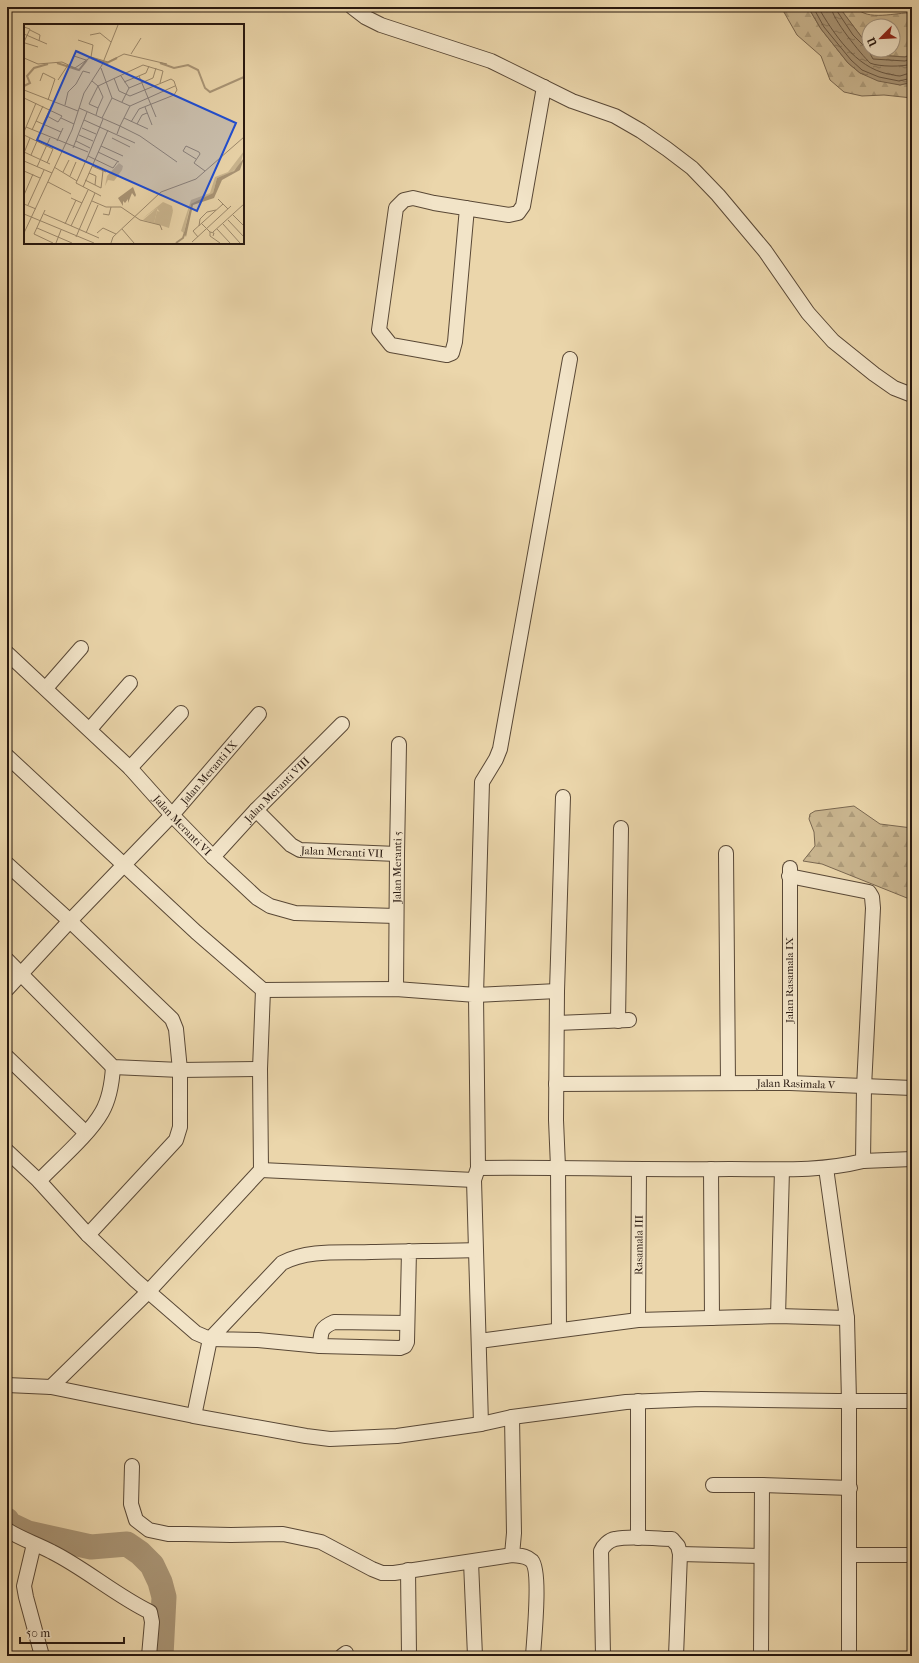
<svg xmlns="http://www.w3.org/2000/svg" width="919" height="1663" font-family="'IM FELL French Canon',serif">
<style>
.forest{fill:url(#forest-firs);stroke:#796750}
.water{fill:url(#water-ripples);stroke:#75634d}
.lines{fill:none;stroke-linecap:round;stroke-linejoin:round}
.shore{stroke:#685642;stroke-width:1}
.river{stroke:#a99576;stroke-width:25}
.minor-casing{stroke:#594836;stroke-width:16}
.minor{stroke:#f2e4c8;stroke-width:14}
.labels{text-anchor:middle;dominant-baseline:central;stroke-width:3.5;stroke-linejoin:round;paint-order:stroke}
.street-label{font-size:11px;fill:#28180f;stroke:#f2e4c8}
.inset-river{fill:none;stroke:#a99576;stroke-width:2}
.inset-road{fill:none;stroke:#9d8a6d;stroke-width:1}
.view{fill:#1d4ed8;fill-opacity:0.15;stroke:#1d4ed8;stroke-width:2}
.inset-edge{fill:none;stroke:#28180f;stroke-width:2}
</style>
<defs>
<pattern id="forest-firs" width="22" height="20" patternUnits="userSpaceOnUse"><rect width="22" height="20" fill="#cab690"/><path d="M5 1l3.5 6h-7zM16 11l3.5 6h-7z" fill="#ae9c7b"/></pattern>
<pattern id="water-ripples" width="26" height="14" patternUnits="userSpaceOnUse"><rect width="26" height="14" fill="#a99576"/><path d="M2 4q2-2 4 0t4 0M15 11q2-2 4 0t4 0" fill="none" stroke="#8a795f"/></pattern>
</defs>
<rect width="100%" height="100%" fill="#ebd6ab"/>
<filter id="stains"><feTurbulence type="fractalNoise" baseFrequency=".005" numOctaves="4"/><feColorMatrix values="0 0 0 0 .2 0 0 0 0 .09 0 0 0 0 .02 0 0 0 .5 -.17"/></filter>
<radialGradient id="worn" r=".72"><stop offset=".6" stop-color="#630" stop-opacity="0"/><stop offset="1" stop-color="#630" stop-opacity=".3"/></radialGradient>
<g class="forest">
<polygon points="781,7 808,7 821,29 848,63 860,73 900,85 912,82 912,98 884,95 862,96 844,92 830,80 821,56 797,35"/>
<path d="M 839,7 L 856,7 C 867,22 896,12 912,13 L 912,54 L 905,57 L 876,55 L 871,50 L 893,50 L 893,26 L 869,26 L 869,47 Z"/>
<polygon points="854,806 880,824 912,828 912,900 822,864 803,861 815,846 814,832 809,819 810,814 815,811"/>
</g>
<polygon class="water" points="808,7 839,7 869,47 869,50 871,50 876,55 905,57 912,54 912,82 900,85 878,81 860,73 848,63 821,29"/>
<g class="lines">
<g class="shore">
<polyline points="813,7 824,27 851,60 862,70 879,77 899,81 912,78"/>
<path d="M 818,7 C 834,34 855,67 888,74 C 891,74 896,76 900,76 C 904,75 908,73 912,73"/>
<path d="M 831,7 C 832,19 861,54 870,63 C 879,67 903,67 912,64"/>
<polyline points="836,7 837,11 853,35 868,50 873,59 905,61 912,58"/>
</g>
<polyline class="river" points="7,1520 9,1524 28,1533 91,1547 127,1544 140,1553 152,1565 160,1582 164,1597 161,1656"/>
<g class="minor-casing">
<g id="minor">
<polyline points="352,7 365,17 381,25 491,61 572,101 615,116 641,131 667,149 692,168 718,195 765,251 808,313 833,341 874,374 894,388 912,395"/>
<polyline points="467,208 455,342 452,353 447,355 391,345 379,330 396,208 404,200 413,198 434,203 509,215 518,213 523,206 544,87"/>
<path id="s1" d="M 7,653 L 130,768 L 172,815 L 213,857 L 257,898 L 270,906 L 295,913 L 396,916"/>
<polyline points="46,688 81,648"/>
<polyline points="90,729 130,683"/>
<polyline points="7,756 196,932 263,990 396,989 476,995 478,1168 474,1180 481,1424"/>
<polyline points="130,768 181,713"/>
<path id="s2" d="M 256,810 L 291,845 L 300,850 L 397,854"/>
<polyline points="726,853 728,1083"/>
<path id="s3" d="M 213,857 L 256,810 L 342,724"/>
<polyline points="7,864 70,921 172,1019 176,1029 180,1070 180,1127 176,1140 88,1235"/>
<polyline points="7,960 113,1067 180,1070 260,1069"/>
<path id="s4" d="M 7,989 L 66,925 L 172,815 L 259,714"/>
<path id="s5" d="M 396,989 L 397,854 L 399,744"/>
<polyline points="557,991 476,995 482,782 496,759 500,749 570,359"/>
<polyline points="618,1021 621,828"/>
<polyline points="557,1023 629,1020"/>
<polyline points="7,1057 86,1133"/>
<polyline points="790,1083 790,868"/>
<path id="s6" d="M 556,1084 L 790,1083 L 912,1088"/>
<polyline points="7,1151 39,1181 88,1235 135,1280 196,1333 210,1339 194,1416"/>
<polyline points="863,1161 912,1159"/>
<path d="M 478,1168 C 562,1167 646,1170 730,1169 C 774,1169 819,1172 863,1161 L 864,1087 L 873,908 L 872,897 L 869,892 L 789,876"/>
<polyline points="826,1168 847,1318 849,1401 849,1656"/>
<polyline points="711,1169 712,1318"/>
<polyline points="261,1170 474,1180"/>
<path d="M 39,1181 C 58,1161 89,1135 102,1112 C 110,1098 112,1083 113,1067"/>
<path d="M 409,1251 L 407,1342 L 405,1346 L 400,1348 L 320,1346 L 258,1340 L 210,1339 L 282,1263 C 308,1249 342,1253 371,1252 C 406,1251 441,1251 475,1250"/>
<polyline points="778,1316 782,1170"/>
<path id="s7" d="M 638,1320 L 639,1169"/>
<polyline points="559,1330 558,1167 556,1120 557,991 563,797"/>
<polyline points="479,1341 638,1320 778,1316 847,1318"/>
<path d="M 320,1346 C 321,1332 320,1328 334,1322 L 407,1323"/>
<polyline points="7,1385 51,1387 194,1416 306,1436 330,1439 397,1436 481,1424 512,1417 626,1402 701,1399 837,1401 912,1401"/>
<polyline points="51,1387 149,1291 261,1170 260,1069 263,990"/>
<polyline points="638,1401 638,1538"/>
<path d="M 512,1417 L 514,1533 L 512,1555 C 520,1556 526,1555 532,1561 C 541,1572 534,1639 533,1656"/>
<polyline points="132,1466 131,1504 136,1520 149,1530 168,1534 186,1534 231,1535 283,1534 321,1542 372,1569 382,1573 394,1573 512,1555"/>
<polyline points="713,1485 762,1485 850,1488"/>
<path d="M 7,1530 C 21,1539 37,1544 52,1552 C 86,1569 115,1595 150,1612 L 152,1622 L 149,1656"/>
<polyline points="34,1544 24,1586 26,1597 42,1656"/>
<polyline points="680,1554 761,1556"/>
<polyline points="849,1555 912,1555"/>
<polyline points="471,1562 475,1656"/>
<polyline points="408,1570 409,1654"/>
<polyline points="342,1656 346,1653"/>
<path d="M 603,1656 L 601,1551 C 603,1546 609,1540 615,1539 C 632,1535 654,1539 672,1539 L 678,1546 L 680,1554 L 676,1656"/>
<polyline points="761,1656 762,1485"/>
</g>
</g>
<use href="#minor" class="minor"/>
</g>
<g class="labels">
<g class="street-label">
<text stroke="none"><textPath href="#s4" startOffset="296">Jalan Meranti IX</textPath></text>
<text stroke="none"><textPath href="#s3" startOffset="93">Jalan Meranti VIII</textPath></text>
<text stroke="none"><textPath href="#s1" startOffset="246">Jalan Meranti VI</textPath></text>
<text stroke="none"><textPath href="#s2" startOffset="102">Jalan Meranti VII</textPath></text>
<text stroke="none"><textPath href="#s5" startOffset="122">Jalan Meranti 5</textPath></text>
<text transform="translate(789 980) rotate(-90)">Jalan Rasamala IX</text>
<text stroke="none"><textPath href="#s6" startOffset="240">Jalan Rasimala V</textPath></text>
<text stroke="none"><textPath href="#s7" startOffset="75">Rasamala III</textPath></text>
</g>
</g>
<g transform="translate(24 24)">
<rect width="220" height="220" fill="#ebd6ab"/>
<path d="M 134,183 L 130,199 L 119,196 L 133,184 Z" fill="#cab690"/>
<path d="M 220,127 L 216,141 L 207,149 L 193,154 L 189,169 L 166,182 L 160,209 L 157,207 L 167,176 L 186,169 L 191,153 L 204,148 ZM 95,139 L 99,142 L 98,146 L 90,157 L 84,156 L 81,162 L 83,152 ZM 139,178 L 148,182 L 149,187 L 146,190 L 137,190 L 133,184 L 118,195 Z" fill="#cab690"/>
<path d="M 133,187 L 145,190 L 149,187 L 145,204 L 130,199 Z" fill="#cab690"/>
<path d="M 220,134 L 216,146 L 198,156 L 190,174 L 169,181 L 162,213 L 160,209 L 167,180 L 189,169 L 193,154 L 210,147 ZM 109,163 L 112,171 L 111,173 L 108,169 L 104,179 L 104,175 L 101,179 L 99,177 L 99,182 L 94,174 Z" fill="#a99576"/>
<path class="inset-river" d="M 67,34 L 83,39 L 93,34M 33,39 L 55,46 L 63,36M 136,39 L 150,44 L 164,41 L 174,46 L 181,64 L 186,68 L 220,53M 0,62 L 6,59 L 3,52 L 10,44 L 24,40M 152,219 L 159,214 L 161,208"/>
<path class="inset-road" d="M 0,3 L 6,5 L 0,18M 6,6 L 16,11 L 15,17M 0,10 L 23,20M 66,11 L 76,9 L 87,18M 54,16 L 69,21 L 67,33M 1,19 L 14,23M 107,30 L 117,14M 50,32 L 62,36M 0,34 L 14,40 L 38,38 L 51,44 L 67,33 L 84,38 L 100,30 L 143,40M 77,44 L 88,74 L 106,82M 97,52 L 105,64M 115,52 L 132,93M 90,54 L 95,67 L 106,72 L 147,55 L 150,57 L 153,66 L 150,71 L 115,85 L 107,98M 34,56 L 44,41M 16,57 L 19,49 L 31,55 L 24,76M 68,57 L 74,62 L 119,41 L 139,47 L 136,59M 100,58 L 122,49 L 125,42M 0,66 L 54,87M 0,74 L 38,92 L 34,98 L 23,92M 98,78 L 105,64 L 129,54 L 132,44M 41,81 L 44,68 L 52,60 L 59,47 L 66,49M 121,83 L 128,101M 55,84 L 96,102 L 106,82 L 151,62M 72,91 L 74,84 L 78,75 L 79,73 L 74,62 L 65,80 L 74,84M 37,94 L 50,100M 78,94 L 88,74M 100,94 L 124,105M 79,95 L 64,132 L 89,144 L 94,137M 60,96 L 111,119M 12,97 L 37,108M 19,100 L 26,85M 113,100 L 118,91 L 123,89M 2,103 L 64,128M 58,104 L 72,110M 8,106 L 19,82M 0,108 L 12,79M 93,110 L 96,102 L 116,112 L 153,138M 0,111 L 29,125 L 23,139M 55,111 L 69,117M 88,114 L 106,123M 33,117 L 39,104M 52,117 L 66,124M 77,122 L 99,132M 49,124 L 63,88M 0,128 L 26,140M 74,128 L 95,138M 0,129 L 6,114M 7,131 L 13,117M 64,132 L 52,159 L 77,172M 172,135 L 159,127 L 162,122 L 175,128 L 176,130 L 170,139 L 181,147M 0,137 L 28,149M 68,142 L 82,148M 13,143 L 26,114M 30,143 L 53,157M 0,147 L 16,154M 39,148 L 45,136M 65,149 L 72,152 L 71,161M 46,152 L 52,138M 61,156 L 77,164 L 79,147M 24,158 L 47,170M 59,163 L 84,106M 0,171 L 9,150M 47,174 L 58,179M 194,175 L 204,185M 68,177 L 82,183 L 97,183 L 116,196 L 136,201 L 138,206M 0,180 L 12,185M 4,181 L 20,146M 21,186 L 10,210 L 29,219M 0,190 L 70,219M 20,190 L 75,214M 79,190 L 85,191 L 87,183M 209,191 L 220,202M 204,196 L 220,213M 177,199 L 186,208M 41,200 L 52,176M 199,200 L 216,219M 47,202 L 64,166M 175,202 L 176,195 L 183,188 L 192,186M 13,204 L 48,219M 98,205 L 110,219M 193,205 L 206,219M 189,208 L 220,180M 0,209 L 48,106 L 60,69 L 78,41 L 94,1M 62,209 L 74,181M 73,209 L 79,204 L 92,210M 189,212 L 190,209 L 186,208 L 186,212 L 196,219M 52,213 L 71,169M 174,213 L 169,207 L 199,180M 168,218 L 207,182M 32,219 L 37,206M 87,219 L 89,213 L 137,168 L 172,155 L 220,113"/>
<path class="view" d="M 52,27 L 212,99 L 173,187 L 13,116 Z"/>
<rect width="220" height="220" class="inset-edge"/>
</g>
<rect width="919" height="1663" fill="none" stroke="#ebd6ab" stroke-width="24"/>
<rect x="8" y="8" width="903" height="1647" fill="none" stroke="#28180f" stroke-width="2"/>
<rect x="12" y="12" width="895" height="1639" fill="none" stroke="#28180f"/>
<g transform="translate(881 38) rotate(246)"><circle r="19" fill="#f2e4c8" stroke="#a1927e"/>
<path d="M0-3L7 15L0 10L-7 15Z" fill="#8f2418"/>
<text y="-6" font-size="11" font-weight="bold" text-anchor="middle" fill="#28180f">U</text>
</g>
<path d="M20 1637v6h104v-6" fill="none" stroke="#28180f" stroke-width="2"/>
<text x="26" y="1637" font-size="12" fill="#28180f" stroke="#f2e4c8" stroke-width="3" paint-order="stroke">50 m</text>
<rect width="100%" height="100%" filter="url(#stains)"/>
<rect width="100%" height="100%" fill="url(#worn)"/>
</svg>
